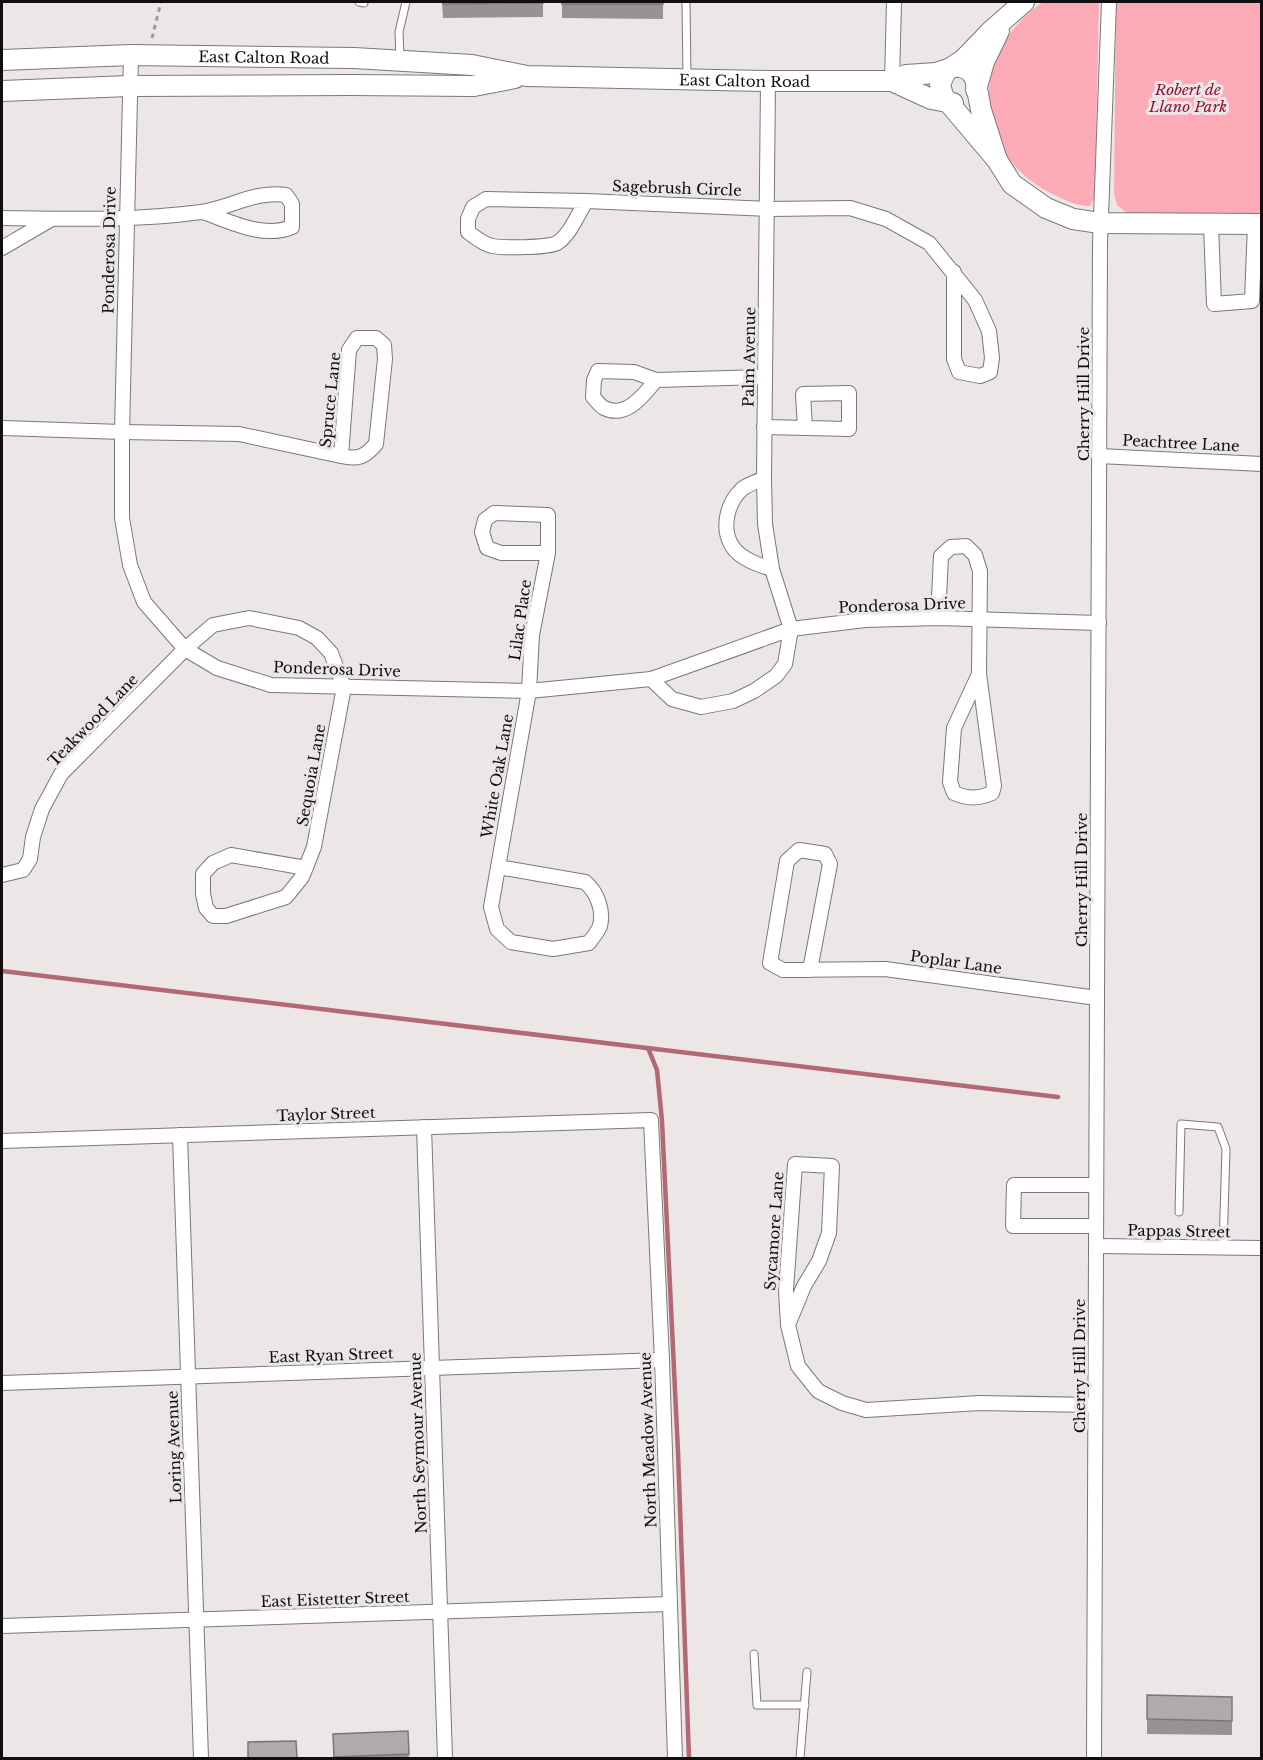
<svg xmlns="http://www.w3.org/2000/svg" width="1263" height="1760" font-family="'Libre Baskerville',serif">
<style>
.green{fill:#fcaab6}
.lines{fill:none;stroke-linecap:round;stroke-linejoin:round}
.stream{stroke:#b26975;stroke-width:4.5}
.lane-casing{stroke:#7c7777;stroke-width:9}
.street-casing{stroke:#7c7777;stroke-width:16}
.secondary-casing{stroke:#7c7777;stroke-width:22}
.path{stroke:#9e9999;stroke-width:3;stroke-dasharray:4.5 4.5;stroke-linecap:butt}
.lane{stroke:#fff;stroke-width:7}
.street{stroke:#fff;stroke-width:14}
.secondary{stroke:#fff;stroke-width:20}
.wall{fill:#979293}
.building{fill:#b0aaab;stroke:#7b7778;stroke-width:1.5}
.labels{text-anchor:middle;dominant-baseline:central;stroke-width:6;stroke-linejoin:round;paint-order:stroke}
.street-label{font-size:15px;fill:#100e0e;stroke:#ece6e6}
.park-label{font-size:15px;font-style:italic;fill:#8c1039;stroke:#ece6e6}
</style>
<rect width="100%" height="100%" fill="#ece6e6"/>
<g class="green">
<path d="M 1043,2 L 1099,2 L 1095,189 L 1094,199 L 1090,206 C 1075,207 1057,196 1043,189 C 968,144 973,49 1043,2 Z"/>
<polygon points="1116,2 1261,2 1261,214 1127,213 1117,205 1114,194"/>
</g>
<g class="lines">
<g class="stream">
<polyline points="2,971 1058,1097"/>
<polyline points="648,1048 657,1070 662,1121 678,1452 689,1758"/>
</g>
<g class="lane-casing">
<g id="lane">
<polyline points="359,2 364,3"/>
<polyline points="686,2 687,77"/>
<polyline points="400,58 399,32 406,2"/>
<polyline points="1179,1212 1181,1124 1218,1127 1226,1149 1223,1248"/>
<polyline points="754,1654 757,1705 805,1705"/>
<polyline points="800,1758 807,1672"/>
</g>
</g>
<g class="street-casing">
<g id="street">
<polyline points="131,55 122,432 122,518 130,565 144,602 185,649 217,668 271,685 529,691 651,679 791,629 865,620 938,618 1099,623"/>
<polyline points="892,81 894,2"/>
<path d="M 586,201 C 578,214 570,235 557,243 C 547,248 503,248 492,246 C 483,244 475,237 468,232 L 468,219 L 473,207 L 486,199 L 586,201 L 768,209 L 850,208 L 886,219 L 929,243 L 975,300 L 989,331 L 992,358 L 990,372 L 980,376 L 959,372 L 954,359 L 954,272"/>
<path d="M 2,218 C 68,219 135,221 201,212 C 230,208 256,190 286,195 L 292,204 L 292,227 C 263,239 231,222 203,212"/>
<polyline points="1211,224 1214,304 1252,301 1255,224"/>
<polyline points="2,248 50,220"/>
<path d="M 656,380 C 644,395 626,419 604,408 C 600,406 596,400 593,397 L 594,380 L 598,371 L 634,372 L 656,380 L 765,377"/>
<polyline points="764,427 849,429 849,393 803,394 805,428"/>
<path d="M 2,428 L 122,432 L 239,434 L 341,456 C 358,460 365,457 376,444 L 385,359 L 384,345 L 376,338 L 357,338 L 349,350 L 341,456"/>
<polyline points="1099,456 1262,464"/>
<path d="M 764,478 C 757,482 748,484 742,489 C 727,503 721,528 732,546 C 740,559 759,565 772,569"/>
<path d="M 938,618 L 941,556 L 951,547 L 966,546 L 975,555 L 980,571 L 979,674 L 994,786 L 992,793 C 978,799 968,799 954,793 L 950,782 L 954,728 L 979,674"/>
<polyline points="651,679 672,699 701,707 733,701 754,691 776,676 785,664 791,629 772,569 765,524 764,478 768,81"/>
<path d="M 498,867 L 585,882 C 597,892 604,910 600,926 C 598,932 592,938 589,943 L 553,949 L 511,942 L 497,929 L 491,907 L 529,691 L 532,635 L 548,553 L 548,515 L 494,513 L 485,520 L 482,532 L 487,548 L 501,553 L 548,553"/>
<polyline points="2,875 23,870 30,859 33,837 42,809 61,774 185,649 213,625 249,618 299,628 317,638 331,653 344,687 314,847 302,877 286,897 226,916 213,916 206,908 203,894 203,874 213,863 231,855 306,868"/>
<polyline points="810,970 830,864 825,854 799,850 787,861 770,963 783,970 885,969 1097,998"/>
<polyline points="424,1127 445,1758"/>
<polyline points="180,1135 201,1758"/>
<polyline points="2,1141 651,1120 662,1360 675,1758"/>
<polyline points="1096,1226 1013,1226 1014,1185 1096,1185"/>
<polyline points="1096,1246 1262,1248"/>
<polyline points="788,1325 804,1286 819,1261 829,1233 832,1166 795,1164 786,1290 788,1325 798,1366 818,1391 842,1403 866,1410 980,1403 1095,1405"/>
<polyline points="2,1383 662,1360"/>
<polyline points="2,1626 669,1604"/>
<polyline points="1094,1758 1100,243 1109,2"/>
</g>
</g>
<g class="secondary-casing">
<g id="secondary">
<polyline points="1024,2 992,30 963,60 946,71 940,84 943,96 997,160 1012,184 1046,208 1073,219 1100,223 1262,224"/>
<path id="s1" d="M 2,60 L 131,55 L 354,58 L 472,65 L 527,76 L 768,81 L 892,81 L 906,75 L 936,73 L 958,66 L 969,70 L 975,78 L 981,110 L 997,160"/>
<polyline points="892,81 931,99 953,103"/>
<polyline points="976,90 984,62 999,31"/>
<polyline points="2,91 129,86 350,85 474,86 515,78"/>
</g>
</g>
<polyline class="path" points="152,38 161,2"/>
<use href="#lane" class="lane"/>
<use href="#street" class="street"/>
<use href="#secondary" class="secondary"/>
</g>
<g class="wall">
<polygon points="442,2 543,2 543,17 443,18"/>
<polygon points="562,2 663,2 663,19 562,18"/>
<polygon points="1232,1697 1232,1735 1147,1734 1147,1719"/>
<polygon points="408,1731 409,1758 417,1758 333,1758 333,1734"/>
</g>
<g class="building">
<polygon points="443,2 543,2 543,3 443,4"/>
<rect x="562" y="2" width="101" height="2"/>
<polygon points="1147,1695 1232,1697 1232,1721 1147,1719"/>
<polygon points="408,1731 409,1754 334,1757 333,1734"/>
<polygon points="296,1741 297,1758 248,1758 248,1742"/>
</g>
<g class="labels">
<g class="street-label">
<text stroke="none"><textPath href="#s1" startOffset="262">East Calton Road</textPath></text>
<text stroke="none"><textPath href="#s1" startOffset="744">East Calton Road</textPath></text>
<text transform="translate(677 188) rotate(2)">Sagebrush Circle</text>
<text transform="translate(109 250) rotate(-89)">Ponderosa Drive</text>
<text transform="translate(749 357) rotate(-89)">Palm Avenue</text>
<text transform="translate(1083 394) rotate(-90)">Cherry Hill Drive</text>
<text transform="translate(330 400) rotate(-84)">Spruce Lane</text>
<text transform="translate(1181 443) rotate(3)">Peachtree Lane</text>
<text transform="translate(902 605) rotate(-2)">Ponderosa Drive</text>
<text transform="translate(520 620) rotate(-82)">Lilac Place</text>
<text transform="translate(337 669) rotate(2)">Ponderosa Drive</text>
<text transform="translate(93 720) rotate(-46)">Teakwood Lane</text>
<text transform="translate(311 775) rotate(-80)">Sequoia Lane</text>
<text transform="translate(497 776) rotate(-80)">White Oak Lane</text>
<text transform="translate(1081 880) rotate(-90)">Cherry Hill Drive</text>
<text transform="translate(956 962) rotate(8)">Poplar Lane</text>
<text transform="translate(326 1114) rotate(-2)">Taylor Street</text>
<text transform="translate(774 1231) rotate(-86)">Sycamore Lane</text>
<text transform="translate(1179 1231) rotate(1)">Pappas Street</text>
<text transform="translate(331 1355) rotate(-2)">East Ryan Street</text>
<text transform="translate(1079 1366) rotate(-90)">Cherry Hill Drive</text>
<text transform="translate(648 1440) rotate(-92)">North Meadow Avenue</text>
<text transform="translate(418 1443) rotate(-92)">North Seymour Avenue</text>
<text transform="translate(174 1447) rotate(-92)">Loring Avenue</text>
<text transform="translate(335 1599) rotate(-2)">East Eistetter Street</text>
</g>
<g class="park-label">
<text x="1188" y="89">Robert de<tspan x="1188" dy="17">Llano Park</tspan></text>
</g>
</g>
<rect width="1263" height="1760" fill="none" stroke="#100e0e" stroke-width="6"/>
</svg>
